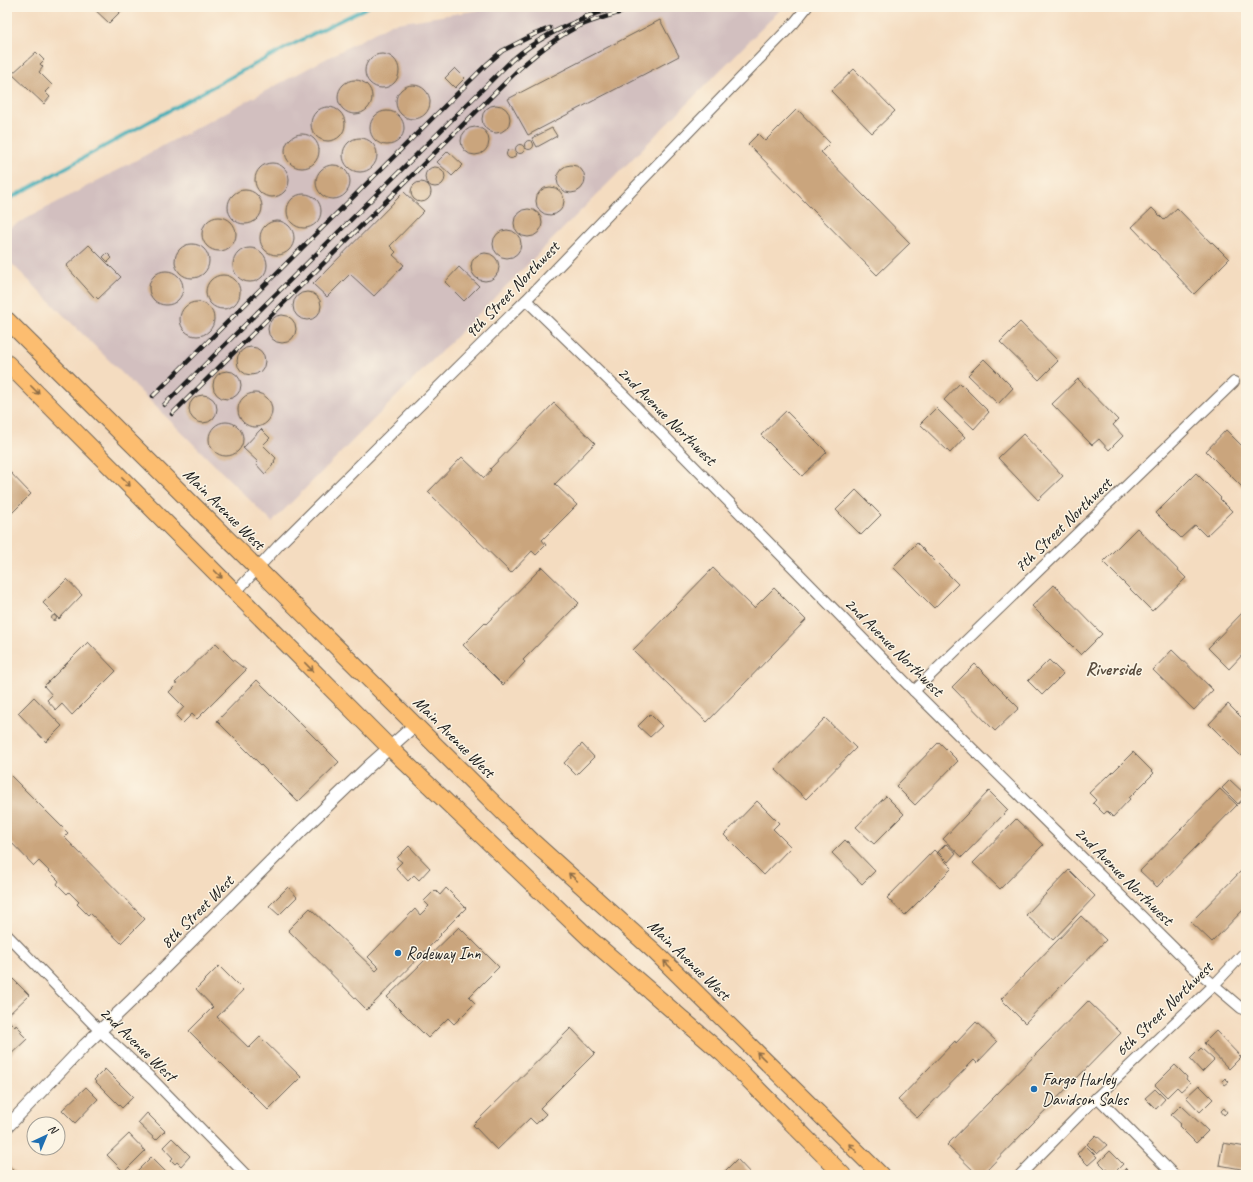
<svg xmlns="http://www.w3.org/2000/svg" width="1253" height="1182" font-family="Caveat,sans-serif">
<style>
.industrial{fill:#d2bfbf}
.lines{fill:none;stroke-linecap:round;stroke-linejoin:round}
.stream{stroke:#3aabb6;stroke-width:3.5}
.building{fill:#caa57d}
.minor-casing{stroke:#685f55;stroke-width:12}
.tertiary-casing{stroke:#685f55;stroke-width:14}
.primary-casing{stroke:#685f55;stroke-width:18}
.minor{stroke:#fff;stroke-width:10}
.tertiary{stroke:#fff;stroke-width:12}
.primary{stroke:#fcbd6f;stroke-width:16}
.rail-casing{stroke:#1c1c1c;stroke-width:4.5}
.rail{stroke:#fcf5e5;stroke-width:3;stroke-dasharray:9;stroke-linecap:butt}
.oneway{stroke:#8c6c46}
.poi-dot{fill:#1f6fb2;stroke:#fcf5e5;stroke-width:1.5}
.labels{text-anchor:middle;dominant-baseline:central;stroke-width:3;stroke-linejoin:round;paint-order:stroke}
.street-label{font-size:17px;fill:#1c1c1c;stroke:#fcf5e5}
.poi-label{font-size:17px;fill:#1c1c1c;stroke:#fcf5e5;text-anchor:start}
.neighbourhood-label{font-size:18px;font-weight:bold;fill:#594c3e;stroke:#fcf5e5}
</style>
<rect width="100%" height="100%" fill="#fcf5e5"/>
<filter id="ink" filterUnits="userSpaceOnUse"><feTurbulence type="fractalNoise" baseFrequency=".025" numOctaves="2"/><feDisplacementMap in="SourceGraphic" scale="8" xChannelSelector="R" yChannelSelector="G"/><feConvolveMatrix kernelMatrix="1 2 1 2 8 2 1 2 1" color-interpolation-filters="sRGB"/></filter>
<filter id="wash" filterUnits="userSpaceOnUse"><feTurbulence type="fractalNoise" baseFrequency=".012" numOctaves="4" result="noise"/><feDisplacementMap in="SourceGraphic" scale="16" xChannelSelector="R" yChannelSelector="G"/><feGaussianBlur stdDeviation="0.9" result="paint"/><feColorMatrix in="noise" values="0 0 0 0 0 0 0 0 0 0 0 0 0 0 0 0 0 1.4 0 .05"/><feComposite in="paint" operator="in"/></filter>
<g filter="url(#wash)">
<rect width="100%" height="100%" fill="#f4dcc0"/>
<polygon class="industrial" points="498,7 783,7 272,522 7,259 7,229 391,24"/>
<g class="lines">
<path class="stream" d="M 7,200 C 126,135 245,66 368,7"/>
</g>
<g id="blocks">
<g class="building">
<polygon points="92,7 125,7 109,23"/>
<polygon points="660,20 679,56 528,135 508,99"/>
<polygon points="36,52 44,60 40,64 43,67 39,72 52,85 45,92 50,97 44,104 12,74"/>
<circle cx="382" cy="71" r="17"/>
<polygon points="455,68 465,78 455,88 445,78"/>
<polygon points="854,69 895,111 872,133 831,91"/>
<circle cx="355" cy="97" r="17"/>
<circle cx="413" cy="102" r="17"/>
<circle cx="496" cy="119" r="14"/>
<circle cx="328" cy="124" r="17"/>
<polygon points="797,109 830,143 821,152 910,243 877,275 748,144 758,134 765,141"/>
<circle cx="387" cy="128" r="17"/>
<circle cx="475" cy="141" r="14"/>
<polygon points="552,128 557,136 537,147 532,138"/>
<circle cx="302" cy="151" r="17"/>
<circle cx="360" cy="155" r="17"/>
<circle cx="529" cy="145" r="4.5"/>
<circle cx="520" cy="149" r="4.5"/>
<circle cx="511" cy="154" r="4.5"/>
<polygon points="448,151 463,165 452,176 437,162"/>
<circle cx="272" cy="180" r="17"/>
<circle cx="333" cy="182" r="17"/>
<circle cx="571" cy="179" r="14"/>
<circle cx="435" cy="177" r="10"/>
<circle cx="421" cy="192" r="10"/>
<circle cx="550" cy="201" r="14"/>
<circle cx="245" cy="207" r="17"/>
<polygon points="404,192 424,211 390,246 396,252 393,255 404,265 374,296 350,274 327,297 313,284"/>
<circle cx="304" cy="211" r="17"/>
<polygon points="1152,208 1164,220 1177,208 1211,243 1212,242 1229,259 1194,294 1177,276 1178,275 1132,227"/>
<circle cx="528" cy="223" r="14"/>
<circle cx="219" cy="234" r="17"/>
<circle cx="277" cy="238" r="17"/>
<circle cx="507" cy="244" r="14"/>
<circle cx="192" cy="261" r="17"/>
<polygon points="89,245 121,277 98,299 95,296 94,297 66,266"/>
<circle cx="250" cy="265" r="17"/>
<circle cx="485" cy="267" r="14"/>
<polygon points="107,253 112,258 108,262 103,257"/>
<polygon points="459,267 479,286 464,301 445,282"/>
<circle cx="166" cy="288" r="17"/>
<circle cx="223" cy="292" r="17"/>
<circle cx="307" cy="306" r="14"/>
<circle cx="197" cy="319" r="17"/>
<circle cx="282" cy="329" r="14"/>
<polygon points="1020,322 1058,361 1039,380 1000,342"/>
<circle cx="251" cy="361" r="14"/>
<polygon points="984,359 1013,388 998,404 968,375"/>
<circle cx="227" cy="385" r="14"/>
<polygon points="1078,379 1118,420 1113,425 1123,436 1109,450 1099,439 1092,445 1052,404"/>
<polygon points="960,383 989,412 974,429 944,400"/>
<circle cx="255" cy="410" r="17"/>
<circle cx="203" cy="409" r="14"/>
<polygon points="554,403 595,443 555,484 577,505 542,540 546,545 536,555 532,551 511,573 428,492 462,457 484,478 491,470 490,469"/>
<polygon points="936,408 965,437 950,453 920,424"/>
<polygon points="786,411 827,452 802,476 761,435"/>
<circle cx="226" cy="439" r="17"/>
<polygon points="261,429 270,438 263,445 276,458 274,461 275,462 272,464 273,465 265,474 256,464 258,462 243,448"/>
<polygon points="1226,430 1246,450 1246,491 1206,451"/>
<polygon points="1023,434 1063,476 1038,500 998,458"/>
<polygon points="7,469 31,494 11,514 7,510"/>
<polygon points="1196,473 1221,498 1220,499 1232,511 1206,536 1195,525 1181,538 1156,513"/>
<polygon points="856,490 881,515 861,535 836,510"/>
<polygon points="1137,528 1186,578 1152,611 1103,562"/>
<polygon points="917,543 958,584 934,608 893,567"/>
<polygon points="542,567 579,603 523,660 525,662 503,685 463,645 485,623 486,624"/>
<polygon points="713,568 754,608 774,588 806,620 707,722 633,650"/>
<polygon points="67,579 82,595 59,619 43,603"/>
<polygon points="1054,585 1102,634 1081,655 1032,606"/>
<polygon points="1246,609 1246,651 1229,669 1208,648"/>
<circle cx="54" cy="618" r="2.5"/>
<polygon points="88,642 116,671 72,715 62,704 56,710 47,700 52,695 44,686"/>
<polygon points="216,643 232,659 246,670 197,719 192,714 183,723 176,716 184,707 169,692 177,684 175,683"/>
<polygon points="1172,650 1213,690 1194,710 1153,670"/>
<polygon points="1049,660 1063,674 1042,695 1028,681"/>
<polygon points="975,664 1019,708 995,731 952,687"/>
<polygon points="257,680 339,762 298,802 217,721"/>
<polygon points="34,697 62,726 46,742 18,713"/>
<polygon points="1228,704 1246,722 1246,751 1241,756 1209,724"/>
<polygon points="650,714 662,726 650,737 638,726"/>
<polygon points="825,718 856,748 806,799 775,769"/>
<polygon points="939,742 958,761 915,805 896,786"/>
<polygon points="582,744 594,757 576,775 564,763"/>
<polygon points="1133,752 1154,773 1129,798 1130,799 1113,817 1107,811 1104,814 1093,803 1096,800 1089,793 1107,776 1108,777"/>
<polygon points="7,772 68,833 64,837 145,919 121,943 90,913 88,915 77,904 79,902 69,892 67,894 57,884 59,881 39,861 34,866 7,838"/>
<polygon points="1230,780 1246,795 1238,804 1222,788"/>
<polygon points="1220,789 1237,805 1157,887 1140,871"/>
<polygon points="989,791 1008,810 962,857 943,839"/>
<polygon points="886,796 904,814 874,844 856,827"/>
<polygon points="757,801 779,823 773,829 791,847 764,875 724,835"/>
<polygon points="1016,819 1043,845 1000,889 973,863"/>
<polygon points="845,840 875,871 862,884 832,853"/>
<polygon points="946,844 956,853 948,862 938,852"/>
<polygon points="409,846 430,868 419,880 414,875 408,881 396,868 402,862 397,858"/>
<polygon points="934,850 952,868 905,915 887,898"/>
<polygon points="1246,866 1246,907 1212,942 1191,922"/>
<polygon points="1069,870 1095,896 1053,940 1026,915"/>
<polygon points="288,887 297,897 279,915 269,906"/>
<polygon points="446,888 466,908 440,934 441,935 367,1010 288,930 310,908 376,971 379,968 368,957 415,909 420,915 429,906 424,901 435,890 440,895"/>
<polygon points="1081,916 1106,940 1025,1023 1001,999"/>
<polygon points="459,927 499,967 469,997 475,1003 454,1024 448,1018 428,1038 387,997"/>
<polygon points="219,966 243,990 217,1017 249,1048 260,1037 301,1077 268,1110 189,1031 213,1007 196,989"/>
<polygon points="7,973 29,995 7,1016"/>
<polygon points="1088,1001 1121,1033 982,1175 978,1175 947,1145"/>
<polygon points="7,1019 15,1027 16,1025 22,1031 20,1032 27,1039 7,1058"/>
<polygon points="976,1022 997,1042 977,1063 974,1060 917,1118 898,1100 955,1041 956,1043"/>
<polygon points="571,1028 595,1053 540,1108 546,1114 536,1124 530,1118 497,1150 473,1125"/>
<polygon points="1216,1031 1241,1057 1229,1069 1204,1043"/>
<polygon points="1201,1048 1214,1060 1202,1072 1190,1059"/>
<polygon points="1175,1065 1187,1077 1186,1079 1190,1083 1181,1091 1177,1087 1167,1097 1155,1085"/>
<polygon points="105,1069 133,1097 122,1108 94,1080"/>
<polygon points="1225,1078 1229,1082 1225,1085 1222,1081"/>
<polygon points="1199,1085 1213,1099 1200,1112 1186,1097"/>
<polygon points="86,1087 98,1099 75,1123 62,1110"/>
<polygon points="1155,1089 1165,1099 1156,1109 1145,1098"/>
<polygon points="1181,1105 1208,1131 1196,1143 1179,1126 1181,1124 1171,1115"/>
<polygon points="1224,1108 1227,1112 1224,1115 1221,1111"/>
<polygon points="147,1113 165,1131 156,1140 138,1123"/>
<polygon points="129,1134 145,1151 124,1172 107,1155"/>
<polygon points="1096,1135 1107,1145 1097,1154 1087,1144"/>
<polygon points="172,1138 190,1156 181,1166 177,1162 175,1164 171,1160 173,1158 163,1147"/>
<polygon points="1223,1143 1246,1147 1246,1174 1241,1169 1219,1165"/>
<polygon points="1085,1145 1097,1157 1088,1165 1077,1154"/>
<polygon points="1110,1151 1123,1164 1112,1175 1099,1162"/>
<polygon points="151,1157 168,1174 167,1175 133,1175"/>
<polygon points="737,1159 752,1175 721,1175"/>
<polygon points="9,1166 18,1175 7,1175 7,1168"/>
<polygon points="1126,1168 1133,1175 1119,1175"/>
</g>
</g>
</g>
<g filter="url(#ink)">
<use href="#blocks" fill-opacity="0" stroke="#685f55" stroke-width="1"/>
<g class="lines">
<g class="minor-casing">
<g id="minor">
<polyline points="526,300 629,400 914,691 1193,967 1241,1008 1246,1010"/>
<polyline points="236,592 279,545 526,300 795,22 807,7"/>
<polyline points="914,691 1234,382"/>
<polyline points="7,935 100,1031 153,1080 246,1175"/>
<polyline points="1097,1097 1174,1175"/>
<polyline points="1020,1175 1097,1097 1214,985 1246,951"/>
</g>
</g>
<g class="tertiary-casing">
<polyline id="tertiary" points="7,1127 85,1045 132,1000 300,832 369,766 415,725"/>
</g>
<g class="primary-casing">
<g id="primary">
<polyline points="7,320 532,841 655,952 881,1175"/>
<polyline points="7,363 389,747 590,939 724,1055 843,1175"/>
</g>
</g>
<use href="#minor" class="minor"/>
<use href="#tertiary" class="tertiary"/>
<use href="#primary" class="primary"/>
<g class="rail-casing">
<g id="rail">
<polyline points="584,17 609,10"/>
<polyline points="153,396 486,65 502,51 535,34 550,28"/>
<path d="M 164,405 L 512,60 C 536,40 560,27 589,17"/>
<path d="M 172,414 L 520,68 C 536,54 554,39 573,29 C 594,19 618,13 641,7"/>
</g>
</g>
<use href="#rail" class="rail"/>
</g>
<defs><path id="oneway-shaft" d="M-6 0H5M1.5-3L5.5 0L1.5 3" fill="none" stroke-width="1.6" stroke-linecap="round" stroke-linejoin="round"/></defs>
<g class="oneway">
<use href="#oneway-shaft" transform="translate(35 390) rotate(45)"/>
<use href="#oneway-shaft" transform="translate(126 482) rotate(45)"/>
<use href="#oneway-shaft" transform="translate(218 574) rotate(45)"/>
<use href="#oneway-shaft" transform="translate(309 667) rotate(46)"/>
<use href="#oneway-shaft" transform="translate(573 877) rotate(-138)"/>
<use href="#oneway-shaft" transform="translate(668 965) rotate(-135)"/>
<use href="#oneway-shaft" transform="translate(761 1056) rotate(-135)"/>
<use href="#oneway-shaft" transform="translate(853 1148) rotate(-135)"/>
</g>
</g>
<g class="poi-dot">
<circle cx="398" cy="953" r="4"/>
<circle cx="1034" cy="1089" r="4"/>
</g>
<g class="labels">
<g class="street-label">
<text transform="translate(512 290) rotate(-46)">9th Street Northwest</text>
<text transform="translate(667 416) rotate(45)">2nd Avenue Northwest</text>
<text transform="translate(224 509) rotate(45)">Main Avenue West</text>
<text transform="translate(1063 525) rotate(-44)">7th Street Northwest</text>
<text transform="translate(894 647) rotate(45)">2nd Avenue Northwest</text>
<text transform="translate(454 737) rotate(45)">Main Avenue West</text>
<text transform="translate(1124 876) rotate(45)">2nd Avenue Northwest</text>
<text transform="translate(197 912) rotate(-45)">8th Street West</text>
<text transform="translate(689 960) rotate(44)">Main Avenue West</text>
<text transform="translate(1164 1009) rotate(-44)">6th Street Northwest</text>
<text transform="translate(138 1044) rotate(44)">2nd Avenue West</text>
</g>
<g class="poi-label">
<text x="406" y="953">Rodeway Inn</text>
<text x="1042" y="1079">Fargo Harley<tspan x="1042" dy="20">Davidson Sales</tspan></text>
</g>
<g class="neighbourhood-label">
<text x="1113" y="669">Riverside</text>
</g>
</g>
<rect width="1253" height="1182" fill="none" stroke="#fcf5e5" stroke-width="24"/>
<g transform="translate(46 1136) rotate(44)"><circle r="19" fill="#fcf5e5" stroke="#a29e95"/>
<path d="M0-3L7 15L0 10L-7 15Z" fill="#1f6fb2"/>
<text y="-6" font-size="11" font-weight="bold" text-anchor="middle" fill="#1c1c1c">N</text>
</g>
</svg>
